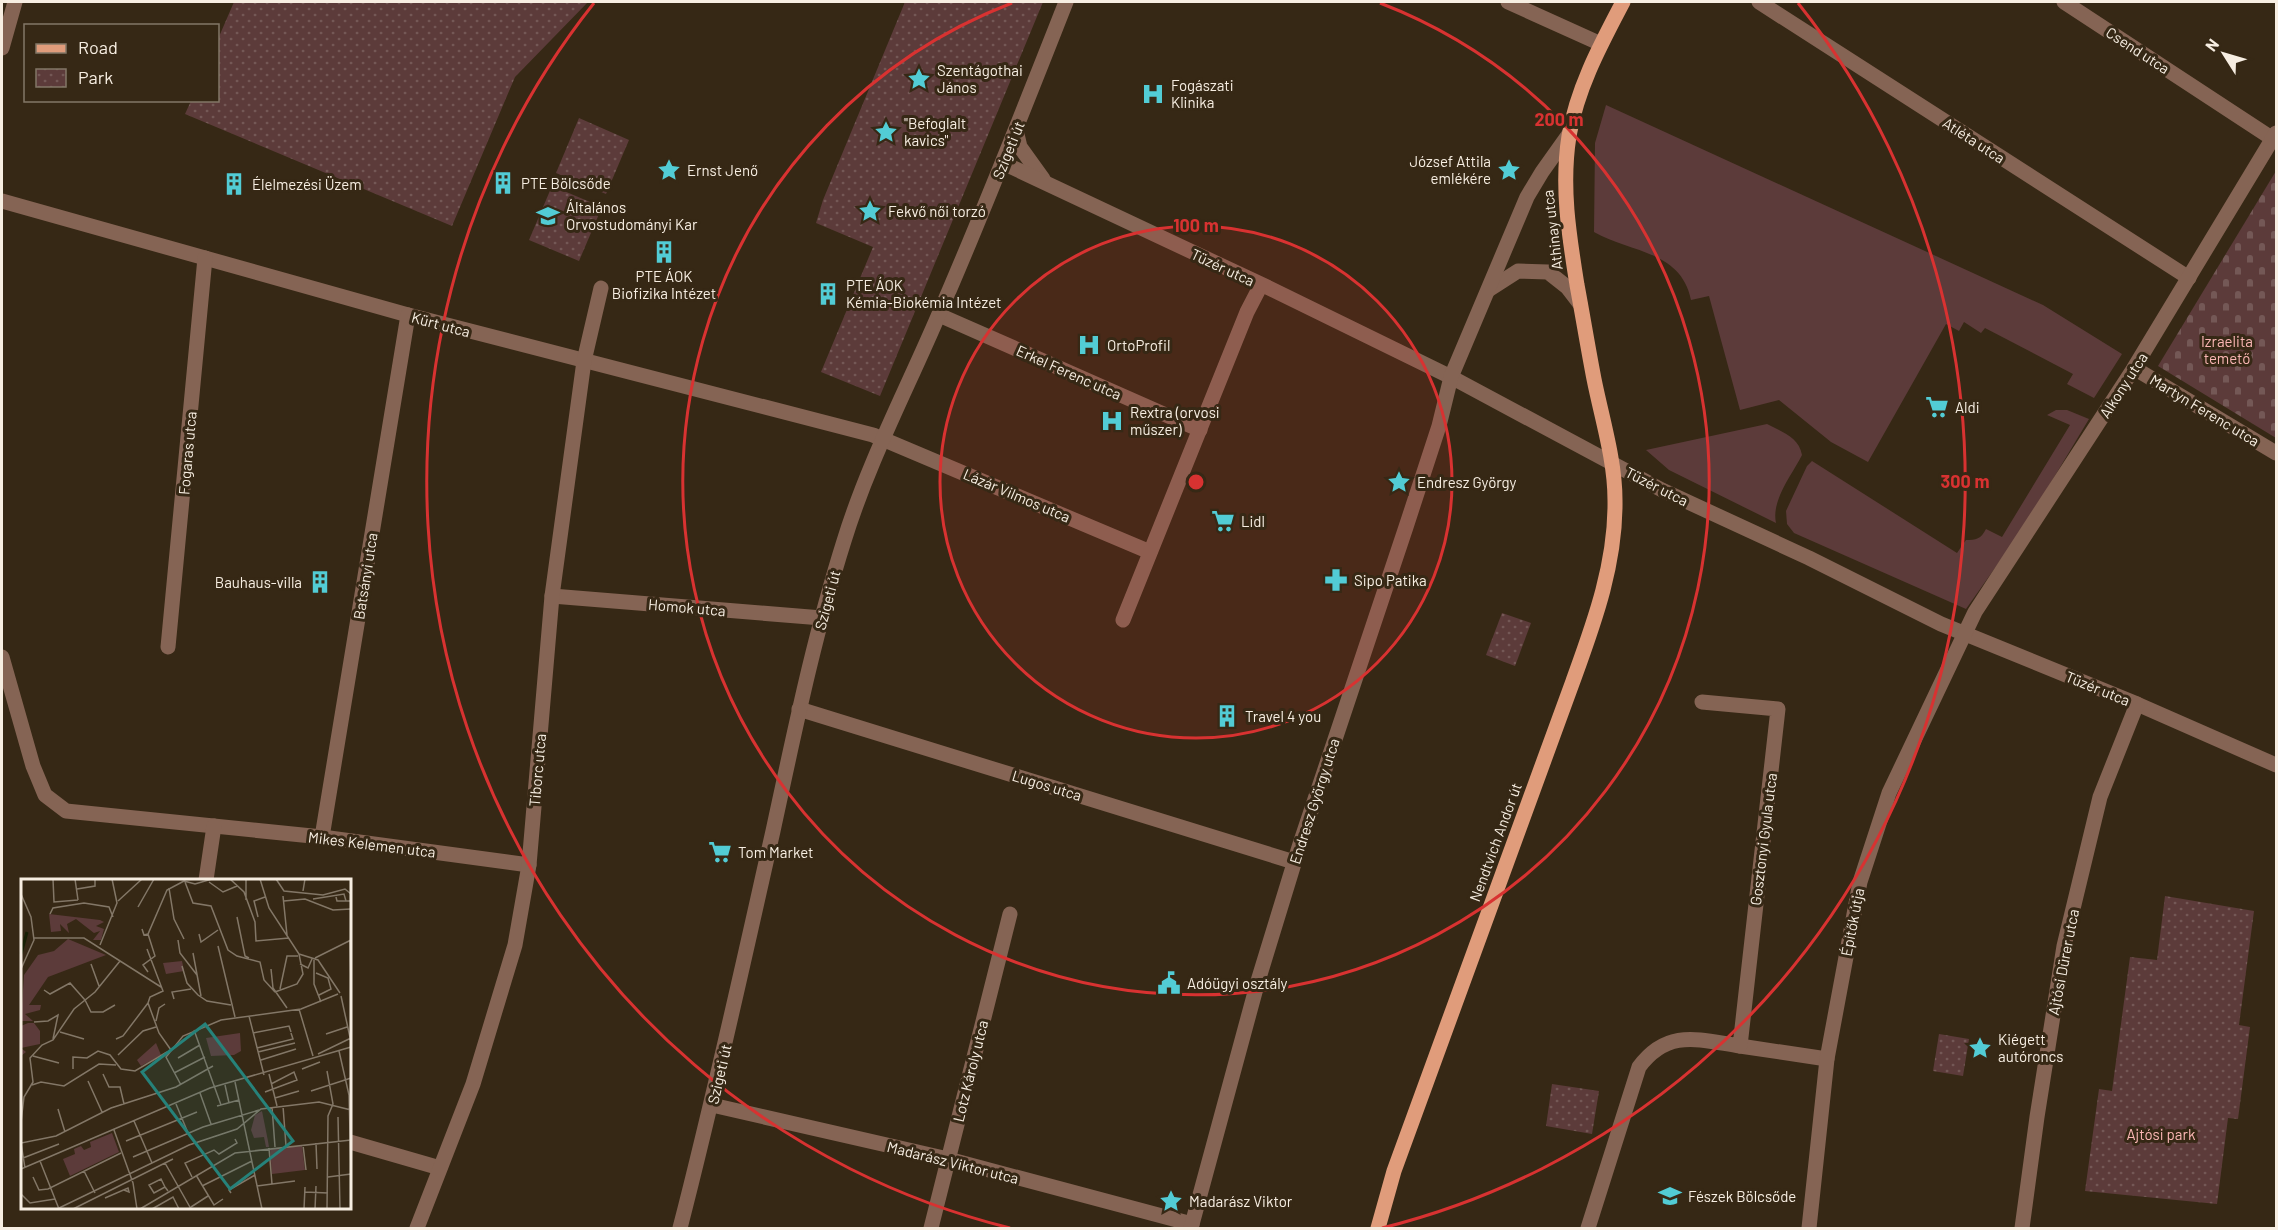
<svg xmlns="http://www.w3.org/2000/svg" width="2278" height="1230" font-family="Barlow,sans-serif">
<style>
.grass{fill:#5c3b3a}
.cemetery{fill:url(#cemetery-stones)}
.park{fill:url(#park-dots)}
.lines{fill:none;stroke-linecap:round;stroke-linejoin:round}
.minor{stroke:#856454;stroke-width:15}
.major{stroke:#e09c7b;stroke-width:15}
.ring{fill:none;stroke:#d83231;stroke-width:3}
.labels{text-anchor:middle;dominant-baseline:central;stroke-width:6;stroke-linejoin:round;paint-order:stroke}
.street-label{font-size:15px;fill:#f7eee2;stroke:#362815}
.poi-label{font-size:15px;fill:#f7eee2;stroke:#362815;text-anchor:start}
.park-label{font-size:15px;fill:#fbb7b5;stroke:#362815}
.inset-river{fill:none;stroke:#172004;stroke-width:3}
.inset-road{fill:none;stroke:#837767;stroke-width:1.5}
.view{fill:#26827a;fill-opacity:0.15;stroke:#26827a;stroke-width:3}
.inset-edge{fill:none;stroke:#f7eee2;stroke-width:3}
.centre{fill:#d83231;stroke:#362815;stroke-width:3}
.ring-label{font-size:18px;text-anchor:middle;font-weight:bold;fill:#d83231;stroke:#362815;stroke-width:6;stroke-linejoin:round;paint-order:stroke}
</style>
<defs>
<pattern id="cemetery-stones" width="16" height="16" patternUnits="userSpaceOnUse" patternTransform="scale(1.5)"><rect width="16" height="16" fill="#5c3b3a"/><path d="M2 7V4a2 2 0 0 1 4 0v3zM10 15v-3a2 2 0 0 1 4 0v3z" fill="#745856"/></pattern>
<pattern id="park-dots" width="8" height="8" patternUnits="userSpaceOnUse" patternTransform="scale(1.5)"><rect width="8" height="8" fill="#5c3b3a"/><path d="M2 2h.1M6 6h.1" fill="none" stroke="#745856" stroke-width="1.8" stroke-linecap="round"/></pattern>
</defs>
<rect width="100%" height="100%" fill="#362815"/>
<g class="grass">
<path d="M 1606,105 L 2043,305 L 2122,354 L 2094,398 L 2067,384 L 2073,374 L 1985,328 L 1981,333 L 1964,322 L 1959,331 L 1946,324 L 1868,462 L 1831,442 L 1779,400 L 1740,410 L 1709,296 L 1691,300 C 1681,250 1630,253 1594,232 L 1595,143 Z"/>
<path d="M 2056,410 L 2067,410 L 2089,419 L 2026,524 L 1966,609 L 1794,533 L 1787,524 L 1786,511 L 1807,466 L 1812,461 L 1957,553 L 1966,540 C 1976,540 1981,539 1986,529 L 2002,537 L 2070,425 L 2047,415 Z"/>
<path d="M 1767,424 C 1782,432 1799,437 1802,455 C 1792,475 1771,500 1776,523 L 1669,470 L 1646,450 Z"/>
</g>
<polygon class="cemetery" points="2276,171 2276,438 2158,366"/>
<g class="park">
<polygon points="234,2 588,2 515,77 452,226 185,114 191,101 218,100 218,39"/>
<polygon points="905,2 1043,2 880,396 821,372 873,247 816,223 823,200"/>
<polygon points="579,118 629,140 606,194 556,173"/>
<polygon points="552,186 602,207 579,261 529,240"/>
<polygon points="1502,613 1531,623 1515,666 1486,655"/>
<polygon points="2165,896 2254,911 2239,1025 2250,1027 2238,1119 2228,1118 2217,1204 2085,1191 2099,1089 2112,1091 2130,957 2157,960"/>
<polygon points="1939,1034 1969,1039 1963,1076 1933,1071"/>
<polygon points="1552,1084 1599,1091 1592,1134 1546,1126"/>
</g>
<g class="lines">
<g class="minor">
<polyline points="1508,2 1601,44"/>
<polyline points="1759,2 2189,278"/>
<polyline points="2064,2 2273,139"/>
<polyline points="2,48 15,2"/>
<polyline points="1016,130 1020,147 1043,179"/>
<polyline points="1003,163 1269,288 1451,377 1662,490 1809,558 1941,624 2137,704 2276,765"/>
<polyline points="2,201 408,315 873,435 1150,552"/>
<polyline points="1490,289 1518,271 1548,272 1567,287 1580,304"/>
<polyline points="939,315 1200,430"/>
<polyline points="2134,368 2276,453"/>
<polyline points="552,596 822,618"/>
<polyline points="1123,620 1247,312 1261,285"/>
<polyline points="168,647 205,258"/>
<polyline points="2,657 33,766 45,795 66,811 322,837 529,865"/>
<polyline points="799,709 1294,862"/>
<polyline points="322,837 408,315"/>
<polyline points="206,880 214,826"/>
<polyline points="1740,1046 1827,1059"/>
<polyline points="712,1105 948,1159 1192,1224"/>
<polyline points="350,1142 440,1168"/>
<polyline points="417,1228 473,1084 515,945 529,865 552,596 584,361 601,288"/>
<path d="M 680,1228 C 714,1097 743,964 773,831 C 794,734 814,636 844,541 C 868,463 907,389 939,314 C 984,211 1025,106 1066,2"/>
<polyline points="931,1228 1010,914"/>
<polyline points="1191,1228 1258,981 1300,844 1406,527 1439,426 1451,377 1527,197 1542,172 1569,134"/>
<path d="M 1588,1228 L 1639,1067 C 1668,1028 1699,1040 1740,1046 L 1778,709 L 1702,702"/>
<polyline points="1809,1228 1827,1059 1860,882 1889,793 1975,612 2134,368 2276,133"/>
<polyline points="2022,1228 2037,1117 2064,946 2100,797 2137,704"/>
</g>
<path class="major" d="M 1378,1228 L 1394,1171 L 1573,681 C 1594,623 1616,564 1615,500 C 1615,460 1602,419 1594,379 C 1588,348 1583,317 1577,285 C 1569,235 1561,187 1569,136 C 1577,88 1601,44 1623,2"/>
</g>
<circle cx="1196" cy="482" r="256" fill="#d83231" fill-opacity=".12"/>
<g class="ring">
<circle cx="1196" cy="482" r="256"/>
<path d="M1380 3A513 513 0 1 1 1012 3"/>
<path d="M1010 1228A769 769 0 0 1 594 3M1798 3A769 769 0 0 1 1382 1228"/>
</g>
<defs>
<g id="sight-bare" transform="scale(1.8)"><path d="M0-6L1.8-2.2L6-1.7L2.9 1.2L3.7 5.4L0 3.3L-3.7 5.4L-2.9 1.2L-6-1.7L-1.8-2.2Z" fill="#52ccd5" stroke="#362815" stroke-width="2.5" paint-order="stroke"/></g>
<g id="hospital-bare" transform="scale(1.8)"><path d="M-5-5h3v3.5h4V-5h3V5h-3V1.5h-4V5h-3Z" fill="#52ccd5" stroke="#362815" stroke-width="2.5" paint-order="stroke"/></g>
<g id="building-bare" transform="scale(1.8)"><path d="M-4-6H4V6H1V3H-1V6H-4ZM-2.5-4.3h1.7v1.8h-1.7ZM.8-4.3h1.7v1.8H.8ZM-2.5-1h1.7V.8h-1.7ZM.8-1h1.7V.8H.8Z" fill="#52ccd5" stroke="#362815" stroke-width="2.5" paint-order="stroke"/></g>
<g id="university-bare" transform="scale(1.8)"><path d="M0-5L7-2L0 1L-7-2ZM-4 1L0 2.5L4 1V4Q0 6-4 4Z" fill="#52ccd5" stroke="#362815" stroke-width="2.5" paint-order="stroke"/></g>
<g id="supermarket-bare" transform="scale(1.8)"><path d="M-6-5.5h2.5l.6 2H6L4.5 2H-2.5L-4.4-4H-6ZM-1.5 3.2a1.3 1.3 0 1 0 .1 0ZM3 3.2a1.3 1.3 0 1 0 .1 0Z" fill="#52ccd5" stroke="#362815" stroke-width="2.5" paint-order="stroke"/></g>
<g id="pharmacy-bare" transform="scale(1.8)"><path d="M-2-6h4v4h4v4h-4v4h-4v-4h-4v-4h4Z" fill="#52ccd5" stroke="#362815" stroke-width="2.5" paint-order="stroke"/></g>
<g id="civic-bare" transform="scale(1.8)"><path d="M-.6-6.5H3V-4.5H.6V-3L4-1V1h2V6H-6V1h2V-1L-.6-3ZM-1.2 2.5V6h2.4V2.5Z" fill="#52ccd5" stroke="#362815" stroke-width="2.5" paint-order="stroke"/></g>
<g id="school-bare" transform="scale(1.8)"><path d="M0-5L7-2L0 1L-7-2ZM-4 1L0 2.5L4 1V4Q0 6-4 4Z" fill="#52ccd5" stroke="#362815" stroke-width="2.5" paint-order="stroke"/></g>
</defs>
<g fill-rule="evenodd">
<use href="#sight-bare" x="919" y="79"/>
<use href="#hospital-bare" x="1153" y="94"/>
<use href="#sight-bare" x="886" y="132"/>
<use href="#sight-bare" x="669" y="170"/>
<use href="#sight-bare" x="1509" y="170"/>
<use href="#building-bare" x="503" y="183"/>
<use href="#building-bare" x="234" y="184"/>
<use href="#sight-bare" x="870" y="211"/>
<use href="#university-bare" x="548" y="216"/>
<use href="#building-bare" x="664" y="252"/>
<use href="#building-bare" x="828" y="294"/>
<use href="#hospital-bare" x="1089" y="345"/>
<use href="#supermarket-bare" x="1937" y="407"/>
<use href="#hospital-bare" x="1112" y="421"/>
<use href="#sight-bare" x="1399" y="482"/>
<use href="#supermarket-bare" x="1223" y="521"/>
<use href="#pharmacy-bare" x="1336" y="580"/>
<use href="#building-bare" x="320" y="582"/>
<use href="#building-bare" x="1227" y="716"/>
<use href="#supermarket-bare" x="720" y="852"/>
<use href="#civic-bare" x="1169" y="983"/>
<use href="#sight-bare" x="1980" y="1048"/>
<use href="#school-bare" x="1670" y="1196"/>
<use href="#sight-bare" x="1171" y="1201"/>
</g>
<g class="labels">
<g class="street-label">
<text transform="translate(2138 50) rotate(33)">Csend utca</text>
<text transform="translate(1974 140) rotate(33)">Atléta utca</text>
<text transform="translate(1008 150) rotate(-68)">Szigeti út</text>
<text transform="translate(1552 230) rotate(-97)">Athinay utca</text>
<text transform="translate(1223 267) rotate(25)">Tüzér utca</text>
<text transform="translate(441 324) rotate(15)">Kürt utca</text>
<text transform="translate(1069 372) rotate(24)">Erkel Ferenc utca</text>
<text transform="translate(2123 385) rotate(-57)">Alkony utca</text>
<text transform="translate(2205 410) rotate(31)">Martyn Ferenc utca</text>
<text transform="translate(187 453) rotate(-85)">Fogaras utca</text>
<text transform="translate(1657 486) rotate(27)">Tüzér utca</text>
<text transform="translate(1017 495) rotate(23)">Lázár Vilmos utca</text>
<text transform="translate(365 576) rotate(-81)">Batsányi utca</text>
<text transform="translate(827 600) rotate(-75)">Szigeti út</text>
<text transform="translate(687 607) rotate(5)">Homok utca</text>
<text transform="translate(2098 688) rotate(22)">Tüzér utca</text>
<text transform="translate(537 770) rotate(-85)">Tiborc utca</text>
<text transform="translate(1047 785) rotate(17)">Lugos utca</text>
<text transform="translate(1314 801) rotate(-72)">Endresz György utca</text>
<text transform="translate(1763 839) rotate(-83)">Gosztonyi Gyula utca</text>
<text transform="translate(1495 842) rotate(-70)">Nendtvich Andor út</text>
<text transform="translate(372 844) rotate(7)">Mikes Kelemen utca</text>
<text transform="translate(1852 922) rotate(-79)">Építők útja</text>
<text transform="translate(2063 962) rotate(-79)">Ajtósi Dürer utca</text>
<text transform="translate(970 1071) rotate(-76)">Lotz Károly utca</text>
<text transform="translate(719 1074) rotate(-77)">Szigeti út</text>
<text transform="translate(953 1162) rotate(14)">Madarász Viktor utca</text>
</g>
<g class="poi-label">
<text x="937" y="70">Szentágothai<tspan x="937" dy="17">János</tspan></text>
<text x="1171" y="85">Fogászati<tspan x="1171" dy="17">Klinika</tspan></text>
<text x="904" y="123">"Befoglalt<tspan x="904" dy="17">kavics"</tspan></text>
<text x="1491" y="161" text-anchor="end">József Attila<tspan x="1491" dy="17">emlékére</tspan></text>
<text x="687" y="170">Ernst Jenő</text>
<text x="521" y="183">PTE Bölcsőde</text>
<text x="252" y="184">Élelmezési Üzem</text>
<text x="566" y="207">Általános<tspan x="566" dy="17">Orvostudományi Kar</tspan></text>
<text x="888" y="211">Fekvő női torzó</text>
<text x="664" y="276" text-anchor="middle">PTE ÁOK<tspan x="664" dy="17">Biofizika Intézet</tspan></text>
<text x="846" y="285">PTE ÁOK<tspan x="846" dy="17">Kémia-Biokémia Intézet</tspan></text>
<text x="1107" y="345">OrtoProfil</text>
<text x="1955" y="407">Aldi</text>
<text x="1130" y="412">Rextra (orvosi<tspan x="1130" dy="17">műszer)</tspan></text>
<text x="1417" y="482">Endresz György</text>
<text x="1241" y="521">Lidl</text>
<text x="1354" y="580">Sipo Patika</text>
<text x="302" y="582" text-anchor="end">Bauhaus-villa</text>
<text x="1245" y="716">Travel 4 you</text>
<text x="738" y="852">Tom Market</text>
<text x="1187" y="983">Adóügyi osztály</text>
<text x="1998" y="1039">Kiégett<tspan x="1998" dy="17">autóroncs</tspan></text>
<text x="1688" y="1196">Fészek Bölcsőde</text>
<text x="1189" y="1201">Madarász Viktor</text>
</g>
<g class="park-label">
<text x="2227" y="341">Izraelita<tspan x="2227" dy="17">temető</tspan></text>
<text x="2161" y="1134">Ajtósi park</text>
</g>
</g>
<g transform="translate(21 879)">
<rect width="330" height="330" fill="#362815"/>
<path d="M 241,232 L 247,262 L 248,268 L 245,268 L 243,258 L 233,259 L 230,251 L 234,236 ZM 91,254 L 98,273 L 49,297 L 42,280 L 54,275 L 53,270 L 60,267 L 63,271 L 70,268 L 69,263 Z" fill="#5c3b3a"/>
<path d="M 28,35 L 79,41 L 83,43 L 75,47 L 83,50 L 80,61 L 72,61 L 79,52 L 73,54 L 55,40 L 46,45 L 48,54 L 39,45 L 40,52 L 30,53 ZM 47,60 L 85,76 L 27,98 L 8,126 L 20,126 L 19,131 L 4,135 L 12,142 L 0,142 L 3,96 L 17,76 L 33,72 ZM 7,144 L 13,144 L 19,152 L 19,165 L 0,169 L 5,173 L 0,177 L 0,147 Z" fill="#5c3b3a"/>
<path d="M 281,267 L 284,291 L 251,295 L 249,270 Z" fill="#5c3b3a"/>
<path d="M 219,154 L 220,172 L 213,176 L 190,177 L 185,159 ZM 135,164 L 140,176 L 120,187 L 116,181 Z" fill="#5c3b3a"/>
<path d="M 161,82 L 163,92 L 145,95 L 142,84 Z" fill="#5c3b3a"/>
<path class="inset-river" d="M 0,75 L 6,53"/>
<path class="inset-road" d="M 32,0 L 33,23 L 57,21M 54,0 L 57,21M 209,0 L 223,13 L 234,43 L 235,62 L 268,59M 225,0 L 225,21M 239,0 L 248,29 L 278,75 L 282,95 L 276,105 L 254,113M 255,0 L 263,12 L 302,16 L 324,10 L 330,15M 163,2 L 174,5 L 191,0M 164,3 L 172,24 L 190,27 L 207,71 L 216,77 L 239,83 L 243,101 L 254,113M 188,3 L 202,13 L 216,7M 148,9 L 153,40 L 163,60M 56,10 L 74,7 L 74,0M 282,12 L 284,0 L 316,0M 0,15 L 10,38 L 13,61 L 0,90M 262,17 L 266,56M 315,18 L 316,22 L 330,22M 292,20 L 323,15 L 325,22M 97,22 L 121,0M 263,22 L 284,20 L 312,31 L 330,30M 117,28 L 133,0M 29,35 L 32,29 L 63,24 L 88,28 L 92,38M 216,38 L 224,77 L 228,79M 237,38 L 233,22 L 244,18M 121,50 L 123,56 L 127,55 L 146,11 L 163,2M 127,55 L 134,77 L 122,86 L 127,93M 178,55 L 180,63 L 197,51M 13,59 L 63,59 L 140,108M 157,61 L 159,74 L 176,96M 329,62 L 330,107M 79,66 L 96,24 L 91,0M 197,67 L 214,138M 126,70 L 142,112 L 129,118 L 127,124 L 138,154 L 150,171M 172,74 L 180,117M 278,75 L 297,81 L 319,114M 294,79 L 330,61M 293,81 L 293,105 L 300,123M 70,85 L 78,107M 279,85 L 287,89 L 291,80M 161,87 L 166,104 L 177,116 L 186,122 L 210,126M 250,90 L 252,109 L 266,129M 295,94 L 307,99 L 310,110 L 298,116M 259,110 L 266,77 L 277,77M 23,111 L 29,115 L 49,104 L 64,121M 320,117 L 330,163M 153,120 L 151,113 L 170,110M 64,121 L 70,133 L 82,133 L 94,126M 278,130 L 292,177M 228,137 L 243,196M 135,142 L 138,129 L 144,125M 13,143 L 27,142 L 37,136 L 32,160M 173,151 L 200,226M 39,153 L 63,160M 232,154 L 268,147 L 270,153M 305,155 L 326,148M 95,160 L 102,157 L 127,124M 236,169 L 272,160 L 270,154M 318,172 L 328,216 L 330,293M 237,173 L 274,164M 297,175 L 330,159M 97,176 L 122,152 L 135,148M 12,177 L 38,184M 157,179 L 179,166M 240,181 L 275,170M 52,190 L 52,178 L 66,179 L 77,172 L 89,176 L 100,190 L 114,192 L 146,173M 281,190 L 299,183M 306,192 L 312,225 L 307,237 L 306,330M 153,194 L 184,178M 82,195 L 88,208 L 99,208 L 103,225M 248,195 L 256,227M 67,202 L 81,233M 214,203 L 241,330M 11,206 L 20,203 L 43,207 L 78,185 L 95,186M 160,206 L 145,178 L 162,157 L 200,141 L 280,130 L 317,115M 204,206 L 208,224M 290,212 L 330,199M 244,213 L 276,201 L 273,193 L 250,205M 179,214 L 190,245M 254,219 L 278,212M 155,225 L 167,254M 196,227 L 218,221M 262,227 L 265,267M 251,228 L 254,268M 37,230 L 44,253M 317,238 L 319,330M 113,242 L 131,284M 0,243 L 3,218 L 12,203 L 9,179 L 21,166 L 32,161 L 53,130 L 74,113 L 99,82M 93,251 L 112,304 L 116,330M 105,262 L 176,233M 295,264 L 296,290M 282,266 L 285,291M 248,269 L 251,305M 112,278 L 182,248 L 238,231M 2,279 L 38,265M 19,282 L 38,330M 144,284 L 170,330M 4,289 L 0,264 L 35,257 L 90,229 L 155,208 L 192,187M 0,290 L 189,209 L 330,168M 63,292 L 74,314M 175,296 L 193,326 L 202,320M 12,298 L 18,311 L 27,310 L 100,274M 171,298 L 164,284 L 193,271 L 198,275 L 216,264 L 214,260M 307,298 L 330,295M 181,307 L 231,282M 236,307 L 274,302M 144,308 L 140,300 L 128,306 L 133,314 L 144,308 L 147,312M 284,313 L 307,314M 210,314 L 208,311 L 234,296M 0,315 L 9,324 L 34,320M 84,319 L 107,309 L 108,313 L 103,311M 170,328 L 187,317M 36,330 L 168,266 L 216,250 L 240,230 L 298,223 L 330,231M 52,330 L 152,280M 119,330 L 214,274 L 330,261M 131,330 L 152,318 L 158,330M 283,330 L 284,308M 294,330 L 295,307"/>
<path class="view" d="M 184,145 L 272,262 L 209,310 L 121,193 Z"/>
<rect width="330" height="330" class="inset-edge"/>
</g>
<circle cx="1196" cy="482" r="9" class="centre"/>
<g class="ring-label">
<text x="1559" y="126">200 m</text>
<text x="1196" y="232">100 m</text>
<text x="1965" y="488">300 m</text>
</g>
<rect width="2278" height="1230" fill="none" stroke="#f7eee2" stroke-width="6"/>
<rect x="24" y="24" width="195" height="78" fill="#362815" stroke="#837767" stroke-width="1.5"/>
<rect x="36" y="44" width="30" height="9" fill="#e09c7b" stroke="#837767" stroke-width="1.5"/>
<text x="78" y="54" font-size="18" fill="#f7eee2">Road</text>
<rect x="36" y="69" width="30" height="18" fill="url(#park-dots)" stroke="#837767" stroke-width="1.5"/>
<text x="78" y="84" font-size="18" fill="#f7eee2">Park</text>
<g transform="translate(2224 54) rotate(307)" stroke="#362815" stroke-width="4.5" paint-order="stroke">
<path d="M0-4.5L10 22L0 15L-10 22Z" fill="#f7eee2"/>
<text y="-9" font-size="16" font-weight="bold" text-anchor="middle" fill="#f7eee2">N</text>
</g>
</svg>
